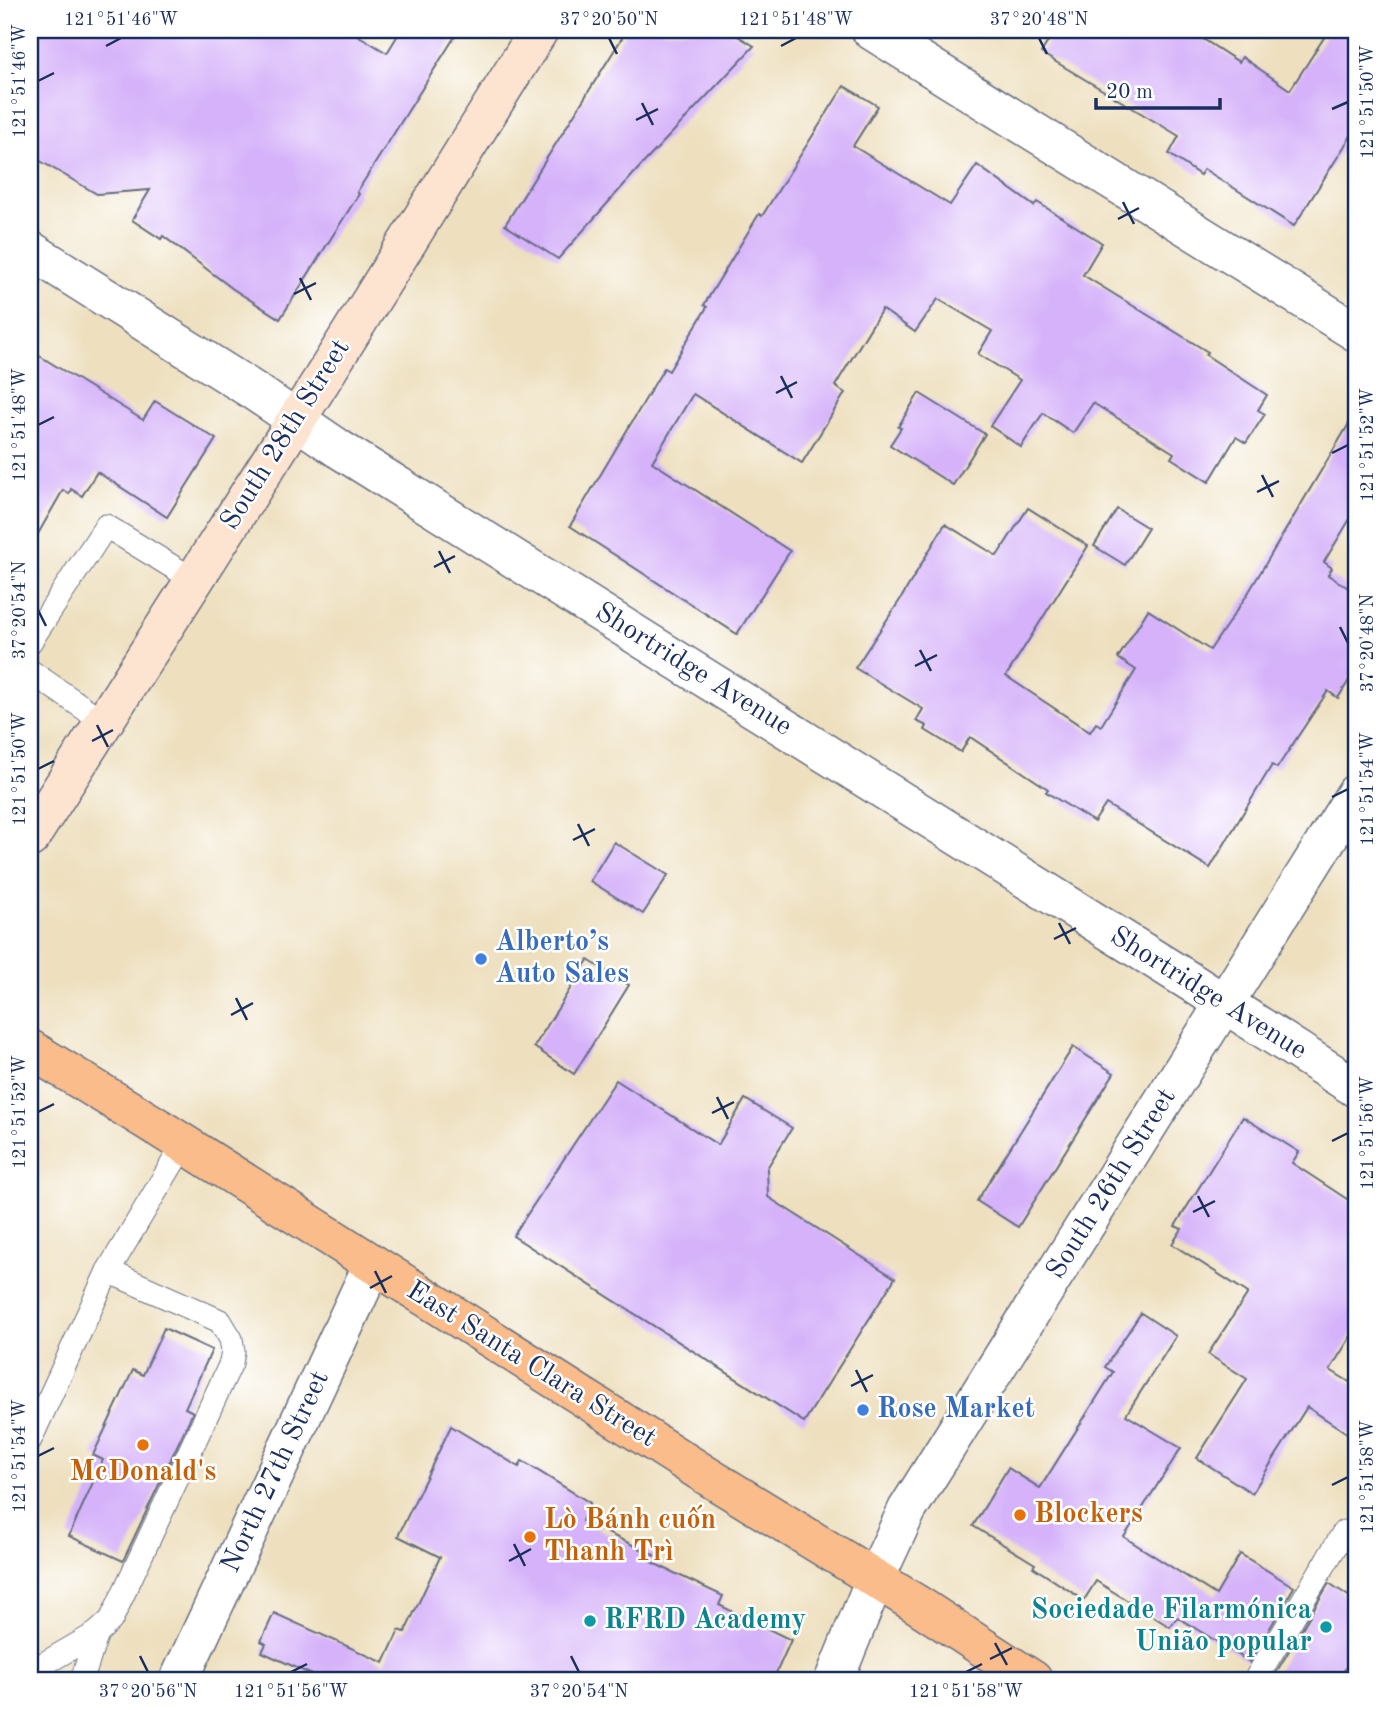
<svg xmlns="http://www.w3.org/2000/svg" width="1386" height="1710" font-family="'Old Standard TT',serif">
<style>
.building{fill:#d5b2f9}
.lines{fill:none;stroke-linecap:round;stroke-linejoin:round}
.lane-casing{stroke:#656d80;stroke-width:25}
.street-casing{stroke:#656d80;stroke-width:41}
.secondary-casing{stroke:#656d80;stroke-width:41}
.primary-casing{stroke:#656d80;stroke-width:41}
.lane{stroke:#fff;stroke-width:23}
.street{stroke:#fff;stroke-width:38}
.secondary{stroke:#fde4d0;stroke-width:38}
.primary{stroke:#f9bc8a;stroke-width:38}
.ticks{fill:none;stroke:#1b2f5e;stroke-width:2.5}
.shop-dot{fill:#3f7fe0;stroke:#fff;stroke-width:2.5}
.food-dot{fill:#e8710a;stroke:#fff;stroke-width:2.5}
.culture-dot{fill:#0f9aa8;stroke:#fff;stroke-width:2.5}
.labels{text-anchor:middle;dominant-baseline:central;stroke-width:5;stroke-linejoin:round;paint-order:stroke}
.street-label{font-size:28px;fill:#1b2f5e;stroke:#fff}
.shop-label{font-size:28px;font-weight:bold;fill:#366cbe;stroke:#fff;text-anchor:start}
.food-label{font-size:28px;font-weight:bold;fill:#c56008;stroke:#fff;text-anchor:start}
.culture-label{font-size:28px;font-weight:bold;fill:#0d838f;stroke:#fff;text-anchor:end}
.neatline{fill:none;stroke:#1b2f5e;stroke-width:2.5}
.ticks-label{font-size:18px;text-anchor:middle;fill:#1b2f5e}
</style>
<rect width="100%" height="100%" fill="#fff"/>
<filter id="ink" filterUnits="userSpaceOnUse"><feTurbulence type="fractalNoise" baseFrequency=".0143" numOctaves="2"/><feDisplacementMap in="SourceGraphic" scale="14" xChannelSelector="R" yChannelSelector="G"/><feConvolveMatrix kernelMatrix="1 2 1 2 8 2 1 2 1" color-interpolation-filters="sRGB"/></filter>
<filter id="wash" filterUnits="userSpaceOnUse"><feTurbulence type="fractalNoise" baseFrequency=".00686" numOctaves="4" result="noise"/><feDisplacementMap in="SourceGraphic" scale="28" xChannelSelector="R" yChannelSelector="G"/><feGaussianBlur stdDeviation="1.57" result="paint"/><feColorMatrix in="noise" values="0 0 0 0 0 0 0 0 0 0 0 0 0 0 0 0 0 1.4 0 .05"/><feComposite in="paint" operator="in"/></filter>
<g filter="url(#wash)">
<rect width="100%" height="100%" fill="#eee0bf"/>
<g id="blocks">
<g class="building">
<polygon points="30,30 349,30 387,53 401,30 459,30 357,192 359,194 280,319 233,289 163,236 161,239 132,220 150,190 97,194 30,155"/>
<polygon points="627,30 728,30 754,46 638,169 558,259 505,225"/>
<polygon points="1055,30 1189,30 1239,62 1242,57 1290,90 1329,30 1356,30 1356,128 1294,226 1204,169 1200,175 1169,154 1179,136 1041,53"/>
<polygon points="844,86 878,106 853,146 950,205 977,165 1034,206 1037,202 1102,243 1083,275 1208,352 1206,355 1267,395 1258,410 1265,414 1246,443 1236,437 1209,482 1171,458 1174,453 1093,403 1073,433 1043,413 1021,447 990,426 1020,380 978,354 992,331 938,299 915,332 882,309 835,386 845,393 802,463 693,394 652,462 790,551 737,634 570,526 664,368 669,371 707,307 704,305 759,214 762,216"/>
<polygon points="30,350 143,420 155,401 216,439 167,517 97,472 82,496 71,489 69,494 63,490 30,548"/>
<polygon points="919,393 985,434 953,485 890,445 901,428 898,427"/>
<polygon points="1356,412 1356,509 1324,562 1332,568 1328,575 1356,593 1356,669 1338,698 1328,691 1277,768 1272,765 1210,868 1106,804 1094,822 1046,792 1048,789 970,737 961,752 925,730 927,726 916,721 923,709 855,668 900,600 945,524 997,556 1028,508 1088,546 1006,676 1090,732 1096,723 1101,726 1136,670 1118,658 1148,610 1210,650 1247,595"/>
<polygon points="1117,509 1148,528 1125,565 1094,546"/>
<polygon points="614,842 668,875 643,914 590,881"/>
<polygon points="588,960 629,985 574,1074 534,1047"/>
<polygon points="1073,1047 1114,1073 1018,1227 977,1201"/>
<polygon points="616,1080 718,1145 745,1099 792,1128 767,1168 768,1197 895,1278 804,1422 513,1236"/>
<polygon points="1243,1117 1299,1152 1292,1163 1356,1205 1356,1328 1330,1370 1356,1386 1356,1439 1307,1407 1252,1493 1197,1458 1247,1379 1208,1354 1248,1293 1172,1244 1182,1229 1175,1226"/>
<polygon points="1141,1313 1176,1336 1126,1415 1181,1448 1124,1537 1216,1595 1240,1554 1294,1587 1250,1662 1177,1617 1170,1627 1096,1581 1084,1600 1033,1567 1035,1564 973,1526 1008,1468 1040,1488 1113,1372 1105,1367"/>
<polygon points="164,1328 212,1350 185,1408 193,1412 123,1561 69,1536 103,1460 93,1455 133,1370 143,1375"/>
<polygon points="451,1426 519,1467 522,1461 590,1503 582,1521 654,1555 651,1562 723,1596 719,1605 791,1640 773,1680 323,1680 262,1652 266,1644 261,1641 274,1613 384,1663 399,1630 405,1632 440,1557 398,1536"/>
<polygon points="1329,1583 1356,1601 1356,1652 1338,1680 1280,1680 1274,1676"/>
</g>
</g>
</g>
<g filter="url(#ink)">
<use href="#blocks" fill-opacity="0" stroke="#656d80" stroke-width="2"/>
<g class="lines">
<g class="lane-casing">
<g id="lane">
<polyline points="30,642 106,526 194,580"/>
<polyline points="30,671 104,722"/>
<polyline points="30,1440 108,1271 184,1144"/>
<polyline points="30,1672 97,1633 111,1620 231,1363 233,1351 231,1339 220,1321 108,1271"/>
<polyline points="82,1680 97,1633"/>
<polyline points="1255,1680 1344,1532 1356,1539"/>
</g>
</g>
<g class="street-casing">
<g id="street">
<polyline points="871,30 1356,332"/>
<polyline points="30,250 254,391 339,449 1194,984 1356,1088"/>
<polyline points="179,1680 373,1264"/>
<polyline points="834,1680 875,1579 907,1510 1356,793"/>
</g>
</g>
<g class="secondary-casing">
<polyline id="secondary" points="30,838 321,381 539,30"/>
</g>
<g class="primary-casing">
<polyline id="primary" points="30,1049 159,1128 709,1477 918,1605 1033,1680"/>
</g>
<use href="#lane" class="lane"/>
<use href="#street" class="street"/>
<use href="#secondary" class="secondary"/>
<use href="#primary" class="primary"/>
</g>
</g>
<path class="ticks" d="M 609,38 L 617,54M 1039,38 L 1047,54M 106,46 L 121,38M 781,46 L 796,38M 38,81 L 54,73M 642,103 L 653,125M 1332,109 L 1348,102M 636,120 L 658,109M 1123,202 L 1134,224M 1118,219 L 1139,208M 300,278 L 311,300M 294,294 L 316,283M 781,376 L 792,398M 776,393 L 797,382M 38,425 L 54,417M 1332,453 L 1348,445M 1262,475 L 1273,497M 1257,492 L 1279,481M 439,551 L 450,573M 434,567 L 455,556M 38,610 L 46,626M 1340,627 L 1348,643M 920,650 L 931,671M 915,666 L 937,655M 97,725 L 108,747M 92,741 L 113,730M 38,769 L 54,761M 1332,797 L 1348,789M 578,824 L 589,846M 573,840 L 595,829M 1059,923 L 1070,944M 1054,939 L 1076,928M 236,998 L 247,1020M 231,1015 L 253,1003M 717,1097 L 728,1119M 38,1112 L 54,1104M 712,1113 L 734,1102M 1332,1141 L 1348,1133M 1198,1196 L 1209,1217M 1193,1212 L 1215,1201M 375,1271 L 386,1293M 370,1288 L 392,1276M 856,1370 L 867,1392M 851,1386 L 873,1375M 38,1456 L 54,1448M 1332,1485 L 1348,1477M 514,1544 L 525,1566M 509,1561 L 531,1549M 995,1643 L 1007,1665M 140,1656 L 148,1672M 571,1656 L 579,1672M 990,1659 L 1012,1648M 291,1672 L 307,1664M 966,1672 L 982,1664"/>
<g class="shop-dot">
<circle cx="481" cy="959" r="7"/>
<circle cx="863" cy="1410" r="7"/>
</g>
<g class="food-dot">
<circle cx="143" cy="1445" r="7"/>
<circle cx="1020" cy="1515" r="7"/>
<circle cx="530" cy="1537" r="7"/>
</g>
<g class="culture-dot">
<circle cx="590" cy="1621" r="7"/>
<circle cx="1326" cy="1627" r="7"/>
</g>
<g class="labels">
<g class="street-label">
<text transform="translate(286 435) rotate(-58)">South 28th Street</text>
<text transform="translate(693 670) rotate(32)">Shortridge Avenue</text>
<text transform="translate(1208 994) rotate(32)">Shortridge Avenue</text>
<text transform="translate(1112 1184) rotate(-58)">South 26th Street</text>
<text transform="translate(531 1365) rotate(32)">East Santa Clara Street</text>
<text transform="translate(276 1472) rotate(-65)">North 27th Street</text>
</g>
<g class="shop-label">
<text x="495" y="943">Alberto’s<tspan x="495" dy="32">Auto Sales</tspan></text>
<text x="877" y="1410">Rose Market</text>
</g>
<g class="food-label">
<text x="143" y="1473" text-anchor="middle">McDonald's</text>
<text x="1034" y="1515">Blockers</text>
<text x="544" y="1521">Lò Bánh cuốn<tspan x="544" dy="32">Thanh Trì</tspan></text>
</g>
<g class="culture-label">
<text x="1312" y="1611">Sociedade Filarmónica<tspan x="1312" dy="32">União popular</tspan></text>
<text x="604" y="1621" text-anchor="start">RFRD Academy</text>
</g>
</g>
<rect width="1386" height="1710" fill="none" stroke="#fff" stroke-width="77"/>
<path d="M1096 98v10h124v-10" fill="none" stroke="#1b2f5e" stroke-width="3.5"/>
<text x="1106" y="98" font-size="21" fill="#1b2f5e" stroke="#ffffff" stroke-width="5" paint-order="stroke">20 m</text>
<rect x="38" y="38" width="1310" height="1634" class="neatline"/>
<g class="ticks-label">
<text x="121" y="25">121°51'46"W</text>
<text x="609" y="25">37°20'50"N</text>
<text x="796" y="25">121°51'48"W</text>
<text x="1039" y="25">37°20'48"N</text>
<text transform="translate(19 81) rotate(-90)" y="6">121°51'46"W</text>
<text transform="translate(1367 102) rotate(-90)" y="6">121°51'50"W</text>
<text transform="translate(19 425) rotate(-90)" y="6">121°51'48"W</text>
<text transform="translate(1367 445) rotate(-90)" y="6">121°51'52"W</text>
<text transform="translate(19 610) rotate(-90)" y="6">37°20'54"N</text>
<text transform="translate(1367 643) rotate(-90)" y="6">37°20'48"N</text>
<text transform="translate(19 769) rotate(-90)" y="6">121°51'50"W</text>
<text transform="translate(1367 789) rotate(-90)" y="6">121°51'54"W</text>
<text transform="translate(19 1112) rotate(-90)" y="6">121°51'52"W</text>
<text transform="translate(1367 1133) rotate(-90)" y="6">121°51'56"W</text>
<text transform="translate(19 1456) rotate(-90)" y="6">121°51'54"W</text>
<text transform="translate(1367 1477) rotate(-90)" y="6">121°51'58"W</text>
<text x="148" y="1697">37°20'56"N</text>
<text x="291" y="1697">121°51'56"W</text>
<text x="579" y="1697">37°20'54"N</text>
<text x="966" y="1697">121°51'58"W</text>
</g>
</svg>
